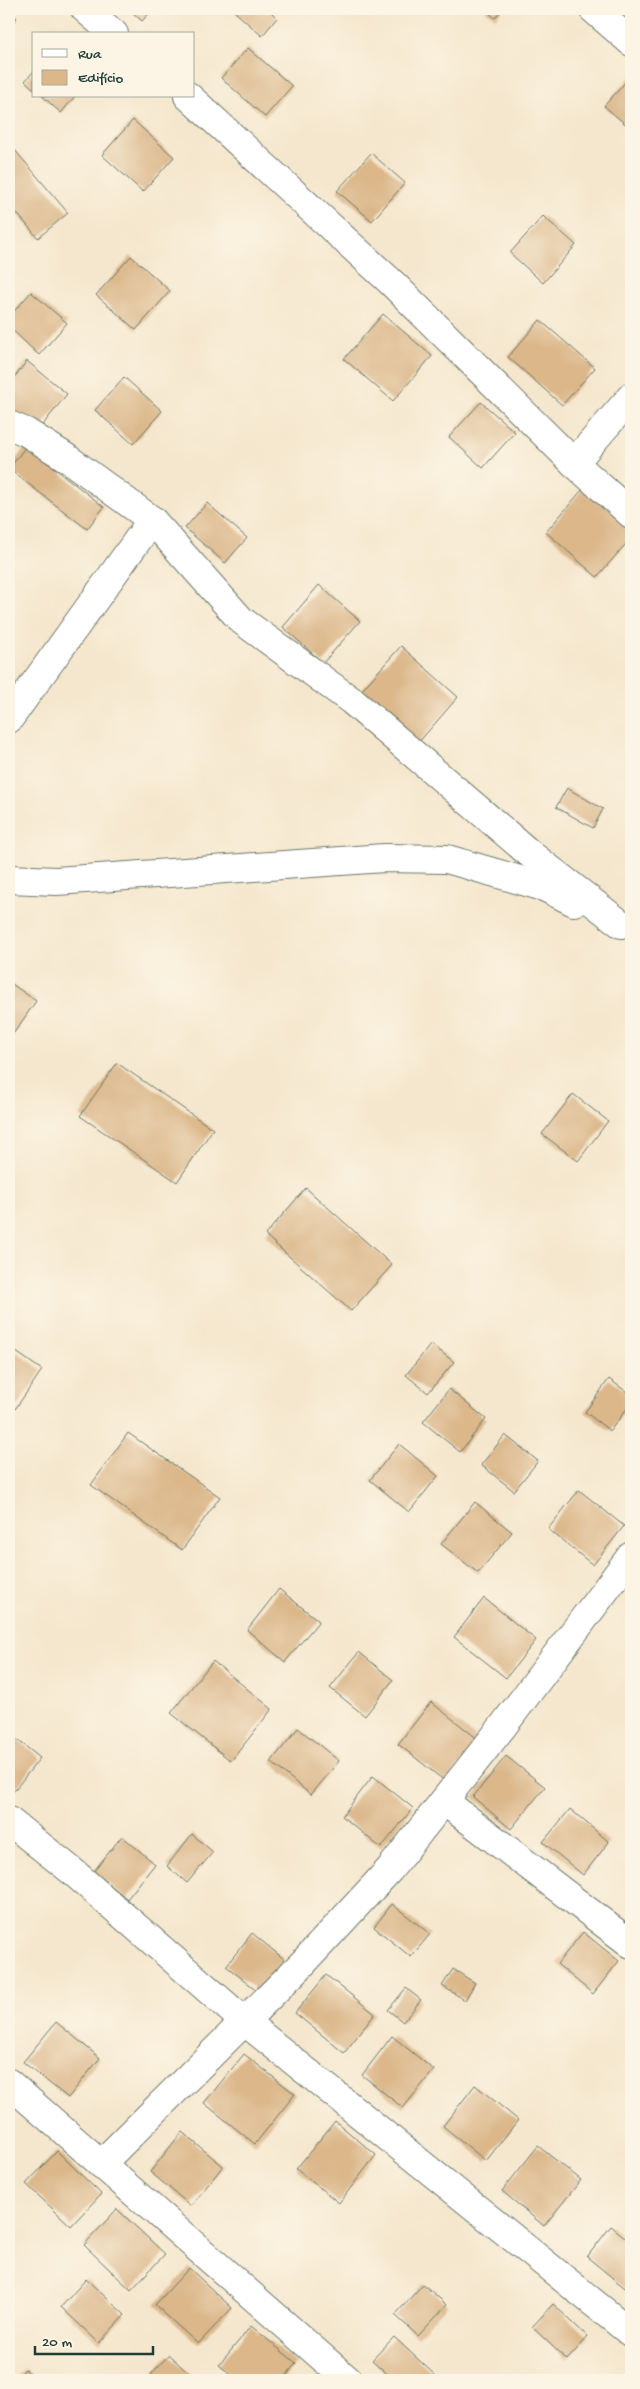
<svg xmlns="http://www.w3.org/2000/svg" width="640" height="2389" font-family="'Gochi Hand',sans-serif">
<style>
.building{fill:#dbb78a}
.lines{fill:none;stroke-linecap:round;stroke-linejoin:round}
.minor-casing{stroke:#6a786a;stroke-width:30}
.minor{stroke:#fff;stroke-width:28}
</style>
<rect width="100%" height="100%" fill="#fcf5e5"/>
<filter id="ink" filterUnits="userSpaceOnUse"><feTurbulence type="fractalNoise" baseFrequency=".02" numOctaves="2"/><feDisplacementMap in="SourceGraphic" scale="10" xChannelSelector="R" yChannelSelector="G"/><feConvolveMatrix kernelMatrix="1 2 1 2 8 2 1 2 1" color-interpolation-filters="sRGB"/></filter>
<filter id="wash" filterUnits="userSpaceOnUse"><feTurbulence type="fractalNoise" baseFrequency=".0096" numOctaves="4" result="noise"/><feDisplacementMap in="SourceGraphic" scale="20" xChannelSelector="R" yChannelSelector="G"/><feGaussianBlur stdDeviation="1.12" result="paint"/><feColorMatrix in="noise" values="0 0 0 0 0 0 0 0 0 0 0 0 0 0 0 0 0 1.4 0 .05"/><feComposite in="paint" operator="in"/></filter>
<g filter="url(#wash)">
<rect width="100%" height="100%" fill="#f5e7ce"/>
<g id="blocks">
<g class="building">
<polygon points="129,9 153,9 142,21"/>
<polygon points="234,9 268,9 277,18 262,36 233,10"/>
<polygon points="484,9 503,9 495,18"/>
<polygon points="9,10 17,18 9,28"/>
<polygon points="248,48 292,86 265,117 221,78"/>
<polygon points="34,71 34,89 25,81"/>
<polygon points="631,76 631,129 604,106"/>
<polygon points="42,96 75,96 61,113"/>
<polygon points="133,120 174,157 143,192 102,155"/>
<polygon points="9,143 68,213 38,238 9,204"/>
<polygon points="371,153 405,183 372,221 337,191"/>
<polygon points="543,216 576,245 543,283 510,253"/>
<polygon points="131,256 170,291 136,330 96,295"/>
<polygon points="31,292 67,323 39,355 9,327 9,317"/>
<polygon points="383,314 432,356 393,401 344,359"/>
<polygon points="540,320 595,368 562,405 508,357"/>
<polygon points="27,361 67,394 38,431 9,408 9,384"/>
<polygon points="124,377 162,411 133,444 95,410"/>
<polygon points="481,402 515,432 483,468 449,437"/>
<polygon points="26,446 104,507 87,529 9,469"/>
<polygon points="588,483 631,522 631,538 597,577 546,532"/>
<polygon points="207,503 247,538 225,563 185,528"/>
<polygon points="319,585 360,621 323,663 283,627"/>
<polygon points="401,646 458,697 418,743 360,692"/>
<polygon points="567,788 603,809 593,828 556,807"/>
<polygon points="9,982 36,1001 9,1040"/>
<polygon points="117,1063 213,1129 177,1182 80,1116"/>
<polygon points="573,1094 608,1121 578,1161 542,1134"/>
<polygon points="306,1188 392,1265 351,1311 265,1235"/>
<polygon points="431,1344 454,1362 428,1393 406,1375"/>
<polygon points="9,1347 42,1370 9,1418"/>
<polygon points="609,1379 631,1395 631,1403 610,1431 585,1412"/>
<polygon points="449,1389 486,1419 460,1452 423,1422"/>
<polygon points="128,1433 220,1497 182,1550 91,1485"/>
<polygon points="505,1435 538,1461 514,1491 481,1465"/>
<polygon points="399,1444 438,1476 409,1512 370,1480"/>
<polygon points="579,1490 624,1526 593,1565 548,1529"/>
<polygon points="475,1502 512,1532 478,1573 441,1544"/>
<polygon points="279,1589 319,1621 285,1662 247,1630"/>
<polygon points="484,1598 536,1640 506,1678 454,1637"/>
<polygon points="359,1652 393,1680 365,1716 330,1688"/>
<polygon points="213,1661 272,1709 231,1761 171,1713"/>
<polygon points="431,1702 479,1740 446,1782 398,1744"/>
<polygon points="298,1728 339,1761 311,1795 271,1762"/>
<polygon points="9,1733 40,1758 9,1797"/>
<polygon points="506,1756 545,1787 511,1829 473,1797"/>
<polygon points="373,1776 413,1808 381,1848 342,1816"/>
<polygon points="570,1809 609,1842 583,1875 543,1842"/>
<polygon points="192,1834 213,1852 187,1883 167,1866"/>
<polygon points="122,1836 155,1864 127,1899 94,1871"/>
<polygon points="392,1904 430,1934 411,1957 374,1927"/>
<polygon points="583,1932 619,1961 593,1994 557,1964"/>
<polygon points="252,1933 284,1959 258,1991 226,1966"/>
<polygon points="453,1969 475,1983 465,2000 442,1986"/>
<polygon points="326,1975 375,2014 344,2053 295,2013"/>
<polygon points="406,1988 421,2000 403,2022 388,2010"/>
<polygon points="56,2022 100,2058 68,2098 23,2062"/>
<polygon points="392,2036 434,2070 403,2108 362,2075"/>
<polygon points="244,2054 295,2094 255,2144 204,2103"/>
<polygon points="475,2085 518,2120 486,2161 443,2126"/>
<polygon points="335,2121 376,2155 339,2203 296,2169"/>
<polygon points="182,2132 223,2166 191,2206 150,2172"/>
<polygon points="538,2146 581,2180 544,2226 502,2191"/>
<polygon points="57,2151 101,2194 71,2226 26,2184"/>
<polygon points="117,2209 165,2254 131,2290 84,2245"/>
<polygon points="611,2226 631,2242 631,2280 625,2288 587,2257"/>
<polygon points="189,2268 232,2308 198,2344 155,2305"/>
<polygon points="86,2279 125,2315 99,2343 61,2307"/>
<polygon points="423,2284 447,2305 418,2336 395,2315"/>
<polygon points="553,2304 588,2337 567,2360 532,2327"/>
<polygon points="251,2326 296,2363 283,2380 238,2380 219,2365"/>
<polygon points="394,2337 435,2375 430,2380 394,2380 372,2360"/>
<polygon points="169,2355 196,2380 158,2380 151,2374"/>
<polygon points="25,2369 37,2380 15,2380"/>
</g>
</g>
</g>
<g filter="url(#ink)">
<use href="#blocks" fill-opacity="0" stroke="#6a786a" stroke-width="1"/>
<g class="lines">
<g class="minor-casing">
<g id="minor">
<polyline points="85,9 114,34"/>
<polyline points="593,9 631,42"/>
<polyline points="188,96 392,283 574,463 631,514"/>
<polyline points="9,425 26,432 67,458 152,520 241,620 352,701 529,853 621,924"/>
<polyline points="574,463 631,397"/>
<polyline points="9,719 152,520"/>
<polyline points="9,879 56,881 384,858 447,859 544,887 574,902"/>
<polyline points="444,1801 631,1944"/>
<polyline points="9,1821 72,1871 244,2021 631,2333"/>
<polyline points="9,2083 348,2380"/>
<polyline points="101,2164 304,1962 390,1869 503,1726 631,1556"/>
</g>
</g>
<use href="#minor" class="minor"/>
</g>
</g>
<rect width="640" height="2389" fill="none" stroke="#fcf5e5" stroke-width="30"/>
<rect x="32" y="32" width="162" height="65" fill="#fcf5e5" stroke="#a4ab9e"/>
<rect x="42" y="49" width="25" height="8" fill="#ffffff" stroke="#a4ab9e"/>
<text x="78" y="58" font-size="15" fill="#1f3d34">Rua</text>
<rect x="42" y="70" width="25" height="15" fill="#dbb78a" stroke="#a4ab9e"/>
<text x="78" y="82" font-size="15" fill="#1f3d34">Edifício</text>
<path d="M35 2346v8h118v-8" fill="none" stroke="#1f3d34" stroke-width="2.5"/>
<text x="42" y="2346" font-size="15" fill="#1f3d34" stroke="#fcf5e5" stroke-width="4" paint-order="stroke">20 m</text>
</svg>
